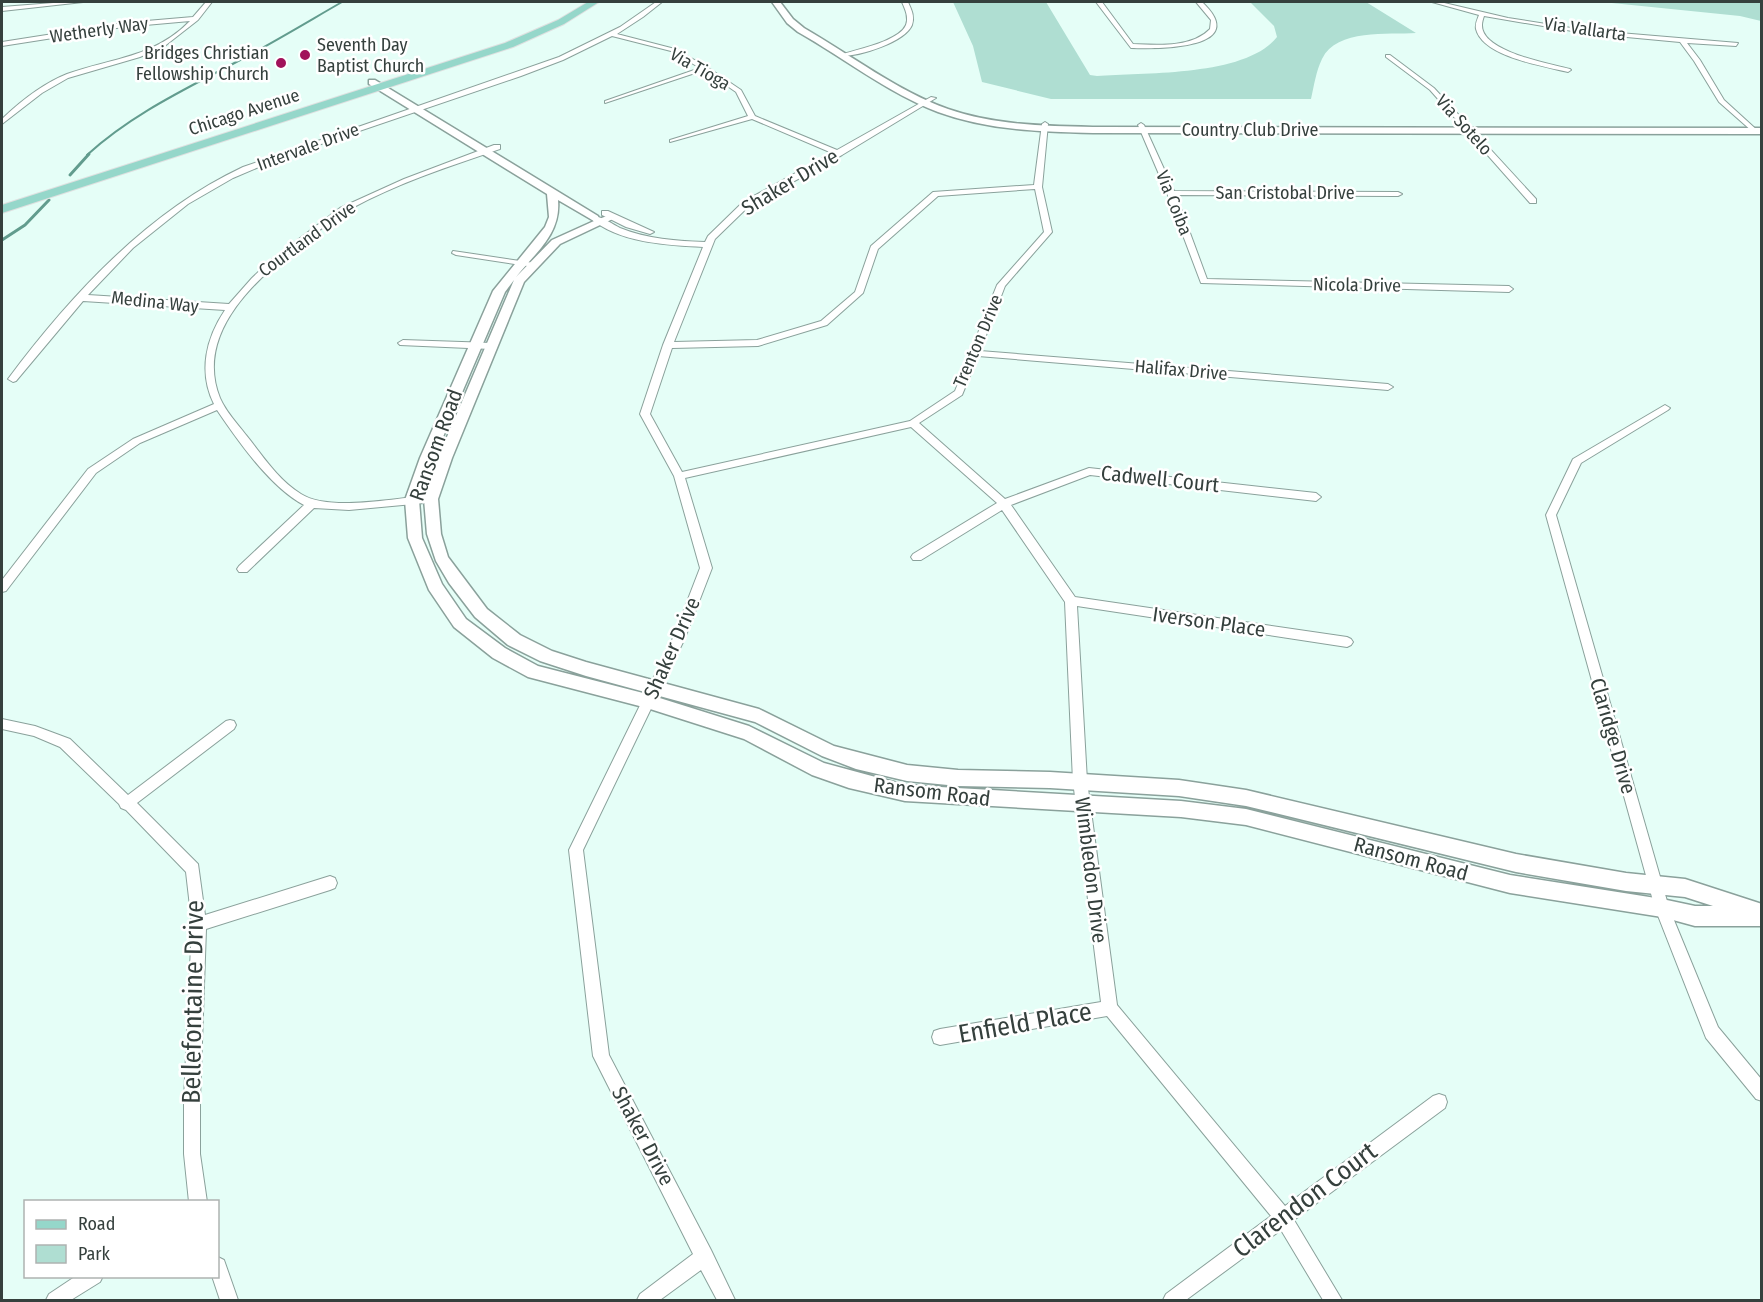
<svg xmlns="http://www.w3.org/2000/svg" width="1763" height="1302" font-family="'Fira Sans Condensed',sans-serif">
<style>
.green{fill:#afded2}
.lines{fill:none;stroke-linecap:round;stroke-linejoin:round}
.stream-far1{stroke:#629c8e;stroke-width:2}
.stream{stroke:#629c8e;stroke-width:3}
.street-casing{stroke:#8aa19b;stroke-width:2}
.secondary-casing{stroke:#8aa19b;stroke-width:3}
.primary-casing{stroke:#dfe0e0;stroke-width:2}
.street{fill:#fff;fill-rule:evenodd}
.secondary{fill:#fff;fill-rule:evenodd}
.primary{fill:#95d7ca;fill-rule:evenodd}
.poi-dot{fill:#a1135b;stroke:#fff;stroke-width:2}
.labels{text-anchor:middle;dominant-baseline:central;stroke-width:5;stroke-linejoin:round;paint-order:stroke}
.far-street-label{font-size:18px;fill:#35403d;stroke:#fff}
.far-poi-label{font-size:18px;fill:#35403d;stroke:#fff;text-anchor:start}
.street-label{font-size:21px;fill:#35403d;stroke:#fff}
.near-street-label{font-size:26px;fill:#35403d;stroke:#fff}
</style>
<rect width="100%" height="100%" fill="#e5fef7"/>
<g class="green">
<path d="M 953,2 L 1046,2 L 1090,75 L 1097,76 C 1144,72 1245,77 1277,37 L 1274,26 L 1250,2 L 1366,2 L 1416,33 C 1388,35 1337,28 1322,59 C 1316,71 1314,86 1311,99 L 1051,99 L 982,82 L 973,46 Z"/>
<polygon points="1602,2 1761,2 1761,21 1740,16"/>
</g>
<g class="lines">
<path class="stream-far1" d="M 87,155 C 133,113 188,88 242,59 C 276,41 309,21 342,2"/>
<g class="stream">
<polyline points="70,175 89,154"/>
<polyline points="2,240 25,225 49,200"/>
</g>
<g class="street-casing">
<g id="street">
<polygon points="66,2 83,2 2,11 2,7"/>
<path d="M 206,2 L 212,2 L 198,20 L 166,45 L 140,57 L 68,78 L 42,93 L 2,124 L 2,119 C 21,101 42,84 67,74 C 111,58 154,58 190,21 L 123,27 L 2,46 L 2,42 L 123,23 L 193,17 Z"/>
<path d="M 656,2 L 662,2 L 643,17 L 617,34 L 675,49 L 707,67 L 741,90 L 755,116 L 837,150 L 931,97 L 936,98 L 842,155 L 749,206 L 715,239 L 674,342 L 757,340 L 821,321 L 855,292 L 871,246 L 933,192 L 1034,185 L 1042,124 L 1045,122 L 1048,124 L 1042,187 L 1052,232 L 1005,286 L 980,351 L 1388,384 L 1393,387 L 1388,390 L 978,356 L 962,395 L 919,423 L 1005,499 L 1089,468 L 1316,493 L 1321,497 L 1316,501 L 1090,475 L 1011,505 L 1075,597 L 1347,637 L 1351,639 L 1353,642 L 1351,645 L 1347,647 L 1077,606 L 1087,781 L 1117,1005 L 1285,1206 L 1433,1096 L 1439,1094 L 1445,1096 L 1447,1102 L 1445,1108 L 1294,1220 L 1342,1300 L 1323,1300 L 1281,1230 L 1186,1300 L 1163,1300 L 1166,1294 L 1271,1216 L 1107,1016 L 940,1045 L 934,1043 L 932,1037 L 934,1031 L 940,1029 L 1101,1002 L 1073,781 L 1065,602 L 1002,510 L 921,560 L 913,560 L 911,557 L 913,554 L 997,503 L 911,427 L 685,478 L 712,568 L 685,638 L 583,850 L 609,1055 L 711,1250 L 735,1300 L 717,1300 L 701,1270 L 660,1300 L 637,1300 L 640,1294 L 693,1254 L 593,1056 L 569,850 L 673,638 L 700,568 L 674,476 L 640,414 L 663,345 L 703,247 C 667,245 619,243 590,218 C 598,213 612,224 620,228 C 647,239 677,241 705,242 L 708,236 L 743,202 L 832,153 L 752,119 L 670,142 L 670,140 L 748,116 L 736,92 L 704,70 L 605,103 L 605,101 L 700,68 L 671,51 L 612,36 L 563,60 L 521,76 L 280,158 L 233,178 L 188,204 L 133,248 L 88,295 L 229,304 L 252,278 L 271,260 L 340,208 L 404,179 L 494,145 L 500,145 L 500,149 C 450,166 398,183 352,208 C 336,217 322,228 308,239 C 261,274 193,331 220,398 C 226,412 237,423 246,435 C 263,456 278,480 301,494 C 329,512 397,498 431,495 L 436,499 L 435,502 L 349,510 L 314,508 L 247,572 L 239,572 L 237,569 L 239,566 L 304,505 C 271,488 238,441 217,410 L 140,443 L 96,473 L 6,591 L 2,592 L 2,580 L 88,469 L 133,439 L 214,404 C 198,372 206,338 225,310 L 83,301 L 16,381 L 13,382 L 8,379 C 70,296 147,212 243,167 L 559,57 L 620,27 ZM 1035,189 L 1044,232 L 997,285 L 955,391 L 910,421 L 682,472 L 650,414 L 672,348 L 758,346 L 827,325 L 863,293 L 878,249 L 938,196 Z"/>
<path d="M 902,2 L 908,2 C 911,9 915,16 912,25 C 905,42 860,56 843,56 L 843,54 C 859,49 899,41 906,25 C 909,17 905,9 902,2 Z"/>
<path d="M 1096,2 L 1102,2 L 1133,44 C 1157,45 1192,48 1210,29 L 1211,20 L 1196,2 L 1202,2 C 1252,49 1159,49 1131,48 Z"/>
<path d="M 1432,2 L 1440,2 L 1508,18 L 1584,30 L 1738,43 L 1736,46 L 1687,43 L 1700,60 L 1724,100 L 1758,131 L 1753,132 L 1719,102 L 1694,61 L 1680,42 L 1584,33 L 1484,16 C 1483,19 1482,22 1482,25 C 1481,52 1551,64 1570,69 L 1571,70 L 1568,72 C 1544,66 1483,57 1476,29 C 1475,24 1477,20 1479,15 Z"/>
<polygon points="1386,55 1390,55 1434,88 1536,199 1536,203 1530,203 1430,90 1386,57"/>
<polygon points="1141,123 1144,125 1174,191 1398,192 1402,194 1398,196 1176,195 1207,279 1509,286 1513,289 1509,292 1201,283 1167,193 1138,125"/>
<polygon points="602,211 608,211 654,232 650,234 626,227 602,215"/>
<polygon points="453,251 534,263 538,265 534,267 456,255 452,253"/>
<polygon points="403,340 491,343 496,346 491,349 400,345 398,343"/>
<polygon points="1665,405 1670,408 1668,410 1581,463 1556,515 1669,908 1718,1027 1762,1080 1762,1101 1756,1099 1706,1038 1655,908 1546,515 1573,459"/>
<polygon points="2,719 35,726 70,739 128,795 226,721 230,720 234,721 236,725 234,729 137,803 198,864 205,915 330,876 335,878 337,883 335,888 330,890 206,929 200,1099 200,1154 207,1202 189,1202 184,1154 184,1099 192,924 186,872 126,810 121,808 119,804 60,747 34,736 2,729"/>
<polygon points="218,1257 224,1260 238,1300 220,1300 212,1276 218,1276"/>
<polygon points="76,1276 103,1276 100,1282 71,1300 46,1300 49,1294"/>
</g>
</g>
<g class="secondary-casing">
<g id="secondary">
<path d="M 772,2 L 780,2 L 793,19 L 804,28 C 851,55 897,91 948,109 C 994,125 1044,126 1093,127 L 1762,128 L 1762,134 L 1093,133 C 1041,132 987,130 938,112 C 888,93 844,58 798,32 L 787,23 Z"/>
<path d="M 369,80 L 375,80 L 598,216 L 599,219 L 612,214 L 617,217 L 560,244 L 524,282 L 452,458 L 438,499 L 441,534 L 448,557 L 487,609 L 520,635 L 552,651 L 586,662 L 759,709 L 834,746 L 907,765 L 958,770 L 1050,772 L 1179,780 L 1246,790 L 1516,854 L 1626,873 L 1685,879 L 1762,904 L 1762,926 L 1695,926 L 1662,917 L 1510,893 L 1246,825 L 1181,817 L 905,801 L 849,788 L 812,775 L 744,739 L 647,708 L 528,677 L 493,658 L 454,627 L 429,590 L 408,538 L 405,500 L 420,458 L 493,291 L 545,227 L 549,217 L 547,194 L 369,84 ZM 558,200 L 594,221 L 552,240 L 516,277 C 536,252 561,234 558,200 ZM 514,280 L 438,458 L 424,499 L 427,534 L 436,561 L 449,583 L 475,617 L 508,645 L 540,661 L 586,676 L 755,722 L 822,756 L 856,769 L 907,781 L 958,786 L 1050,788 L 1179,796 L 1246,806 L 1516,872 L 1626,891 L 1685,897 L 1713,906 L 1695,906 L 1662,899 L 1510,875 L 1246,809 L 1181,801 L 905,785 L 824,763 L 749,726 L 647,694 L 538,666 L 505,648 L 466,619 L 442,584 L 422,538 L 419,500 L 434,458 L 505,292 Z"/>
</g>
</g>
<g class="primary-casing">
<polygon id="primary" points="588,2 599,2 564,24 513,47 2,213 2,205 505,43 558,20"/>
</g>
<use href="#street" class="street"/>
<use href="#secondary" class="secondary"/>
<use href="#primary" class="primary"/>
</g>
<g class="poi-dot">
<circle cx="305" cy="55" r="6"/>
<circle cx="281" cy="63" r="6"/>
</g>
<g class="labels">
<g class="far-street-label">
<text transform="translate(1585 29) rotate(8)">Via Vallarta</text>
<text transform="translate(99 30) rotate(-8)">Wetherly Way</text>
<text transform="translate(700 69) rotate(30)">Via Tioga</text>
<text transform="translate(244 112) rotate(-18)">Chicago Avenue</text>
<text transform="translate(1464 125) rotate(48)">Via Sotelo</text>
<text x="1250" y="130">Country Club Drive</text>
<text transform="translate(308 147) rotate(-20)">Intervale Drive</text>
<text x="1285" y="193">San Cristobal Drive</text>
<text transform="translate(1174 203) rotate(68)">Via Coiba</text>
<text transform="translate(307 239) rotate(-36)">Courtland Drive</text>
<text transform="translate(1357 285) rotate(1)">Nicola Drive</text>
<text transform="translate(155 302) rotate(6)">Medina Way</text>
<text transform="translate(978 341) rotate(-67)">Trenton Drive</text>
<text transform="translate(1181 370) rotate(5)">Halifax Drive</text>
</g>
<g class="far-poi-label">
<text x="317" y="45">Seventh Day<tspan x="317" dy="21">Baptist Church</tspan></text>
<text x="269" y="53" text-anchor="end">Bridges Christian<tspan x="269" dy="21">Fellowship Church</tspan></text>
</g>
<g class="street-label">
<text transform="translate(790 182) rotate(-31)">Shaker Drive</text>
<text transform="translate(436 445) rotate(-70)">Ransom Road</text>
<text transform="translate(1160 479) rotate(6)">Cadwell Court</text>
<text transform="translate(1209 622) rotate(8)">Iverson Place</text>
<text transform="translate(672 648) rotate(-66)">Shaker Drive</text>
<text transform="translate(1613 736) rotate(74)">Claridge Drive</text>
<text transform="translate(932 792) rotate(7)">Ransom Road</text>
<text transform="translate(1411 859) rotate(15)">Ransom Road</text>
<text transform="translate(1091 870) rotate(83)">Wimbledon Drive</text>
<text transform="translate(643 1136) rotate(62)">Shaker Drive</text>
</g>
<g class="near-street-label">
<text transform="translate(193 1002) rotate(-89)">Bellefontaine Drive</text>
<text transform="translate(1025 1023) rotate(-10)">Enfield Place</text>
<text transform="translate(1305 1200) rotate(-37)">Clarendon Court</text>
</g>
</g>
<rect width="1763" height="1302" fill="none" stroke="#35403d" stroke-width="6"/>
<rect x="24" y="1200" width="195" height="78" fill="#ffffff" stroke="#aeb3b1" stroke-width="1.5"/>
<rect x="36" y="1220" width="30" height="9" fill="#95d7ca" stroke="#aeb3b1" stroke-width="1.5"/>
<text x="78" y="1230" font-size="18" fill="#35403d">Road</text>
<rect x="36" y="1245" width="30" height="18" fill="#afded2" stroke="#aeb3b1" stroke-width="1.5"/>
<text x="78" y="1260" font-size="18" fill="#35403d">Park</text>
</svg>
